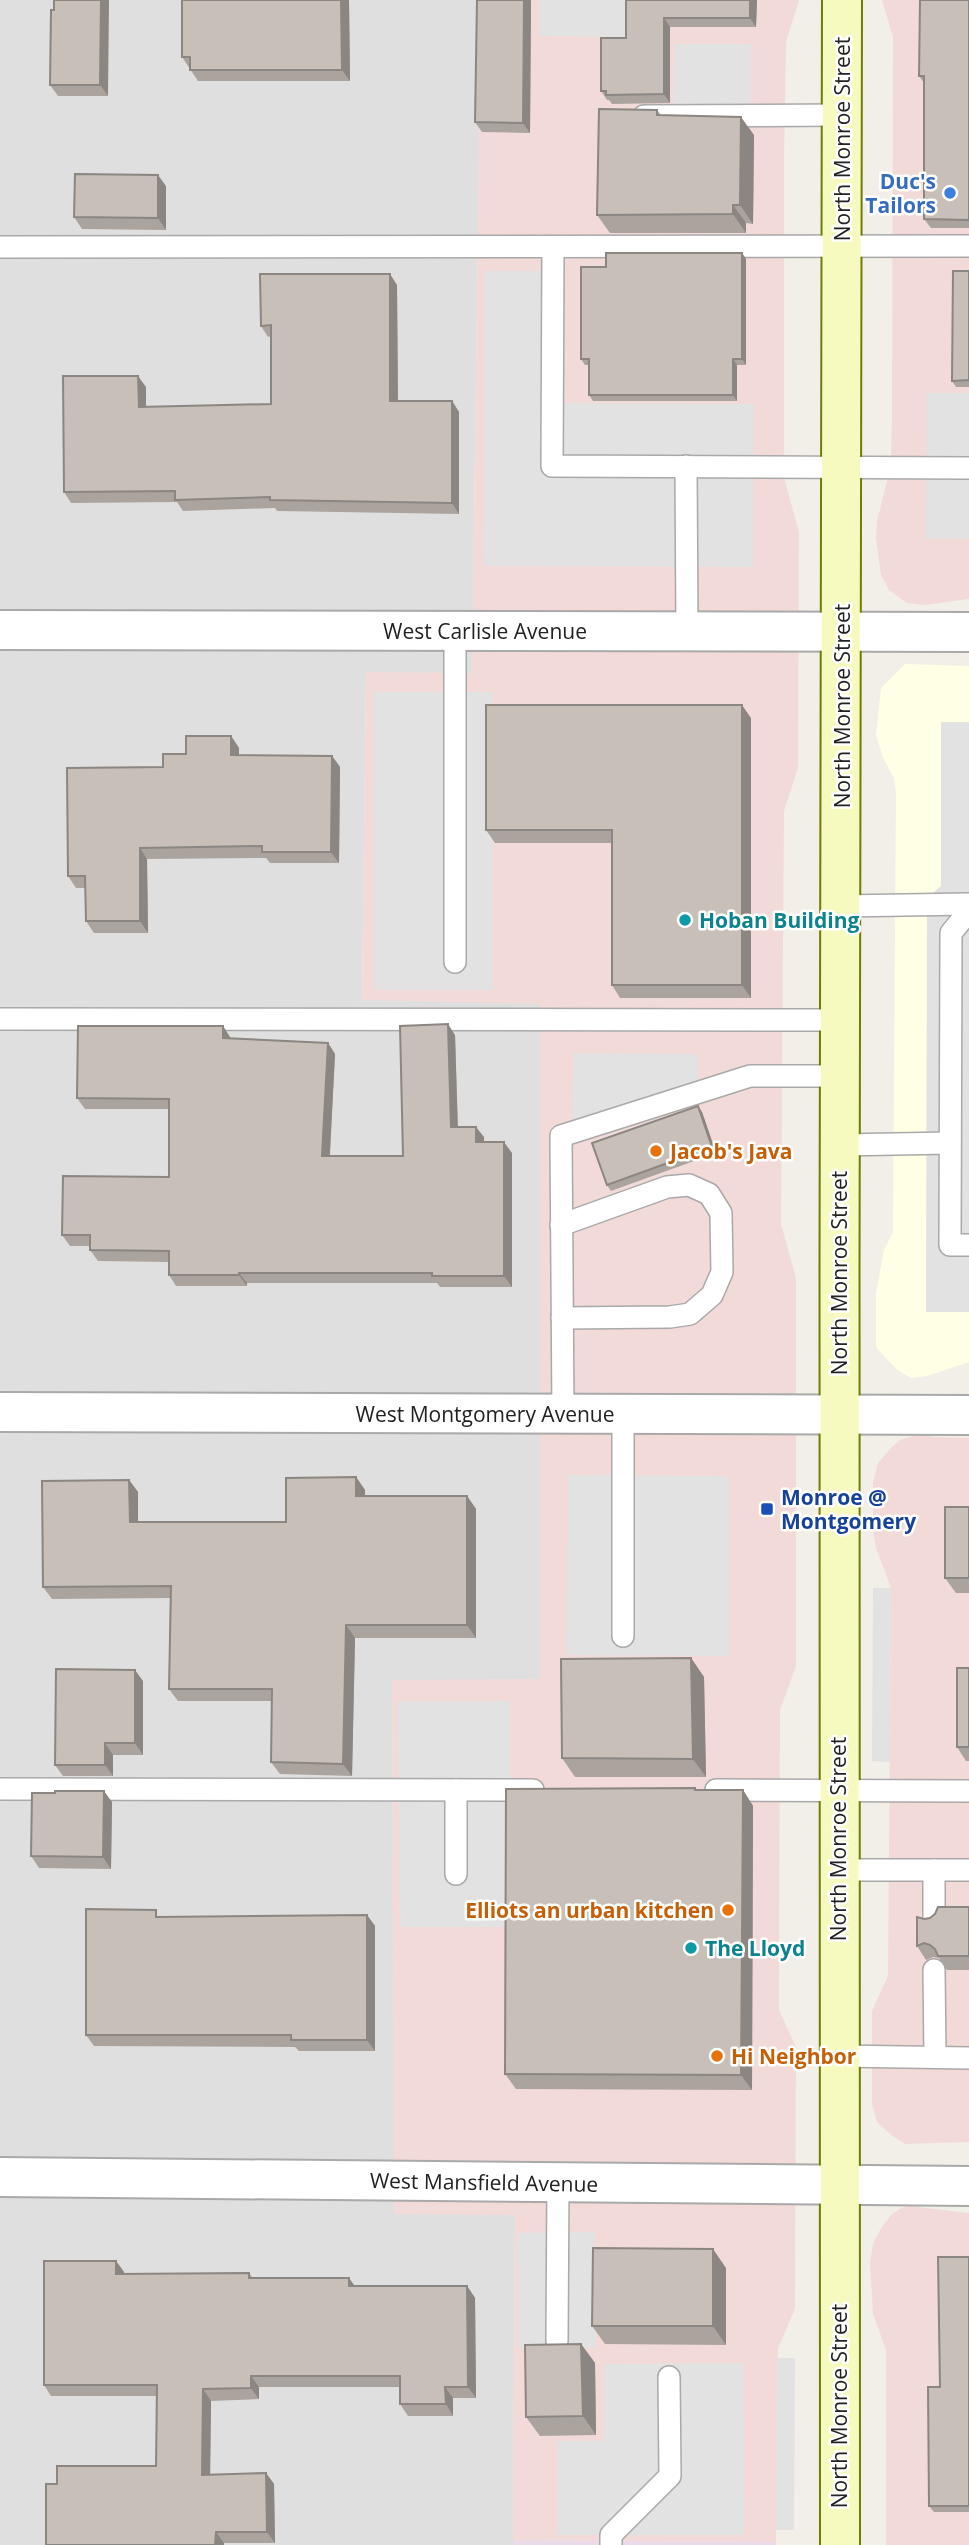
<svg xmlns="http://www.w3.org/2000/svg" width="969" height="2545" font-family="'Open Sans',sans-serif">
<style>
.residential{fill:#e0dfdf}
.commercial{fill:#f2dad9}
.industrial{fill:#ebdbe8}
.education{fill:#ffffe5}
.parking{fill:#e2e2e2}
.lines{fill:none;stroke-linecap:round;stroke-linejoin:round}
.service-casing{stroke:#a9a9a9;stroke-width:24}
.minor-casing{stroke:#a9a9a9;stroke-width:42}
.secondary-casing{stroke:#707d05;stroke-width:42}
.service{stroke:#fff;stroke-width:21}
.minor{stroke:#fff;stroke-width:38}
.secondary{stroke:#f7fabf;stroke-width:38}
.wall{fill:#aba49e}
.shaded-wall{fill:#8b8681}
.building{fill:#c7bfb8;stroke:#8b8681;stroke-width:2}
.shop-dot{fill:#3f7fe0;stroke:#fff;stroke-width:2.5}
.culture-dot{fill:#0f9aa8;stroke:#fff;stroke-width:2.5}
.food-dot{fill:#e8710a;stroke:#fff;stroke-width:2.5}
.transit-dot{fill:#1a4fb4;stroke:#fff;stroke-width:2.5}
.labels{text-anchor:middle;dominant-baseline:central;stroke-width:5;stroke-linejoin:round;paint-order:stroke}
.street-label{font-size:21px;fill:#222;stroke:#fff}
.shop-label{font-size:21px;font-weight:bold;fill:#366cbe;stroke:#fff;text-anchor:end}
.culture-label{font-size:21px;font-weight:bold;fill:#0d838f;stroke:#fff;text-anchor:start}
.food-label{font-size:21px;font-weight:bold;fill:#c56008;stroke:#fff;text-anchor:start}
.transit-label{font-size:21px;font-weight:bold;fill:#164399;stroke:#fff;text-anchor:start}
</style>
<rect width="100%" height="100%" fill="#f2efe9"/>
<polygon class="residential" points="0,0 481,0 472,674 366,672 362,999 540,1003 540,1679 392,1681 395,2214 515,2214 513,2545 0,2545"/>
<g class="commercial">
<polygon points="481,0 799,0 786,42 784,157 784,478 799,532 798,768 784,811 781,1224 796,1278 796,1666 780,1710 779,1999 779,2010 796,2047 795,2309 778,2348 776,2542 513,2540 515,2215 394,2214 392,1680 540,1679 540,1004 362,1000 366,672 472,673"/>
<polygon points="882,0 969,0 969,599 925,605 907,603 889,590 881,575 876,538 877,521 891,466 892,414 893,37"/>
<polygon points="920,1434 933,1437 969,1438 969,2142 905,2144 891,2135 877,2122 872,2105 872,2011 888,1976 891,1588 876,1548 873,1530 873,1482 878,1463 891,1448 900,1440"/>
<polygon points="909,2206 969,2213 969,2545 886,2545 886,2350 873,2314 870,2263 873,2244 880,2230 891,2215 901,2208"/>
</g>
<polygon class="industrial" points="513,2540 776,2542 776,2545 513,2545"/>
<polygon class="education" points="905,664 969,666 969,1362 927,1376 911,1378 896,1369 876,1347 876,1293 884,1250 893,1232 896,793 894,778 883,758 876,735 881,688"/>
<g class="parking">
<polygon points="539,0 626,0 626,37 539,36"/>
<polygon points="674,44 751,44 751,112 673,112"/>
<polygon points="485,271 559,271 559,403 754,404 753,567 484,566"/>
<polygon points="927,393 969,393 969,539 926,539"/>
<rect x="374" y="692" width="119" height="298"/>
<polygon points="941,722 969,722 969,1312 926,1312 927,898 941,886"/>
<polygon points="573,1053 698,1054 698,1088 572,1128"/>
<polygon points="568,1475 729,1476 729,1656 566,1655"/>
<polygon points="873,1588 891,1588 890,1762 872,1761"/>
<polygon points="398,1701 510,1701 510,1927 400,1927"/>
<polygon points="595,2232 596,2348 519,2348 518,2233"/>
<polygon points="777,2358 795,2358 794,2530 776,2530"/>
<polygon points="743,2363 744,2535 557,2535 557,2441 604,2441 604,2364"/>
</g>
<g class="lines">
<g class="service-casing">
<g id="service">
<polyline points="644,116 842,115"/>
<polyline points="0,247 969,246"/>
<polyline points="553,247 552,466 969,468"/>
<polyline points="686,466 687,631"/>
<polyline points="455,630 455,962"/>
<polyline points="841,906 969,904"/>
<polyline points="969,911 951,933 950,1245 969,1245"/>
<polyline points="0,1019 841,1020"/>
<polyline points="840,1145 950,1143"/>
<polyline points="561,1225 667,1187 689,1185 709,1194 721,1213 722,1272 712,1295 690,1314 670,1317 562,1318"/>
<polyline points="563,1413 561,1136 750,1076 841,1076"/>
<polyline points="623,1414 623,1636"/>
<polyline points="0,1789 533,1790"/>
<polyline points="456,1790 456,1874"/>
<polyline points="716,1790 969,1791"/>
<polyline points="838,1870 969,1870"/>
<polyline points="934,1870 934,1920"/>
<polyline points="934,1970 935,2057"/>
<polyline points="839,2056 969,2058"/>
<polyline points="557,2341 558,2183"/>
<polyline points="611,2545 611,2535 670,2476 669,2377"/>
</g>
</g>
<g class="minor-casing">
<g id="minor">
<polyline points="0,630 969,632"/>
<polyline points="0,1412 969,1415"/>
<polyline points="0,2177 969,2186"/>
</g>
</g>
<g class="secondary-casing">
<path id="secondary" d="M 840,2545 C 836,1697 842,848 842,0"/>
</g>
<use href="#service" class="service"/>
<use href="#minor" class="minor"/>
<use href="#secondary" class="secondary"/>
</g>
<g class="wall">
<polygon points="349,0 350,81 198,81 182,57"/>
<polygon points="477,0 531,0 530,133 482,132 475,122"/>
<polygon points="626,0 757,0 756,27 670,27 670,103 612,104 609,100 607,100 601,91 626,38"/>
<polygon points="969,0 969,228 931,228 924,219 924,83 919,76"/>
<polygon points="54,10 108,96 58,96 50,85"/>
<polygon points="657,110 661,115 754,135 753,224 746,223 746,233 610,233 597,215"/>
<polygon points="166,186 166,230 82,229 74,217"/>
<polygon points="742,253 746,259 746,365 737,365 737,401 593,401 589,395 589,365 585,365 581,359"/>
<polygon points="969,271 969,387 956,387 952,381"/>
<polygon points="397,285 398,401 452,401 459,412 459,514 277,511 275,508 183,511 177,502 71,503 64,492 146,387 146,407 271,404 271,336 268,337 261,326"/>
<polygon points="751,718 751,998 620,998 612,985 612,843 495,843 486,830"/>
<polygon points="231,736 239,748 239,755 332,756 340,767 339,863 270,863 266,858 147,859 148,933 94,933 86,921 85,888 76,888 68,876 186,754"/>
<polygon points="223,1026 230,1039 328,1043 335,1054 330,1156 403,1156 455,1035 458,1127 484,1137 484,1142 512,1153 512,1287 440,1287 437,1283 247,1283 247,1286 176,1286 169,1275 169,1262 98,1261 90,1250 90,1246 70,1246 62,1235 169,1177 169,1109 85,1109 77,1098"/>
<polygon points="702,1112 716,1153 611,1191 607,1185"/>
<polygon points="356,1477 365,1490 365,1496 467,1496 476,1509 476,1638 355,1638 352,1776 280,1774 271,1762 272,1701 178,1701 169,1689 170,1598 52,1599 43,1587 129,1480 138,1492 138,1522 286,1522"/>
<polygon points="969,1507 969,1593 956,1593 945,1578"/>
<polygon points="691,1658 704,1677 706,1777 575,1777 562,1758"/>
<polygon points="969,1668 969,1761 966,1761 957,1747"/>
<polygon points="143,1681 143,1755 113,1755 113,1776 63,1776 55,1765"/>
<polygon points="695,1788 696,1790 743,1790 753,1806 752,2090 516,2089 505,2074"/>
<polygon points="112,1802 111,1869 39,1868 31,1856"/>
<polygon points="969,1907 969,1970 947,1970 939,1958 933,1957 926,1960 917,1946 924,1919"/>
<polygon points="367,1915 375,1926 375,2051 299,2051 295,2047 94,2046 86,2035 161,1917"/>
<polygon points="969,2257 969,2512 934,2512 929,2506 940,2387"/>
<polygon points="116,2261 124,2272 124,2274 249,2273 253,2278 355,2286 467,2286 475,2298 476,2398 453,2398 453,2416 408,2416 400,2404 400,2387 259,2387 259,2399 211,2401 210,2474 266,2473 274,2484 275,2543 224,2543 224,2545 46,2545 57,2484 156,2466 157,2396 51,2396 44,2385"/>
<polygon points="726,2268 726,2345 605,2344 592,2326"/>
<polygon points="581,2344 595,2363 596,2435 540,2436 526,2417"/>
</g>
<g class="shaded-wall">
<polygon points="101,0 109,0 108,96 100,85"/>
<polygon points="341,0 349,0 350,81 342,70"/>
<polygon points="524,0 531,0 530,133 523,123"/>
<polygon points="750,0 757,0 756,27 750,18"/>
<polygon points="664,18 670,27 670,103 664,94"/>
<polygon points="741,117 754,135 753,224 740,205"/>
<polygon points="158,175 166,186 166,230 158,218"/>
<polygon points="733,205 746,223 746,233 733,214"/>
<polygon points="742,253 746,259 746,365 742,359"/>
<polygon points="390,274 397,285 398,412 390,401"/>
<polygon points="733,359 737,365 737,401 733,395"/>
<polygon points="138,376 146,387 146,418 139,407"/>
<polygon points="452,401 459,412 459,514 452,503"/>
<polygon points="742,705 751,718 751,998 742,985"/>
<polygon points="231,736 239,748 239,766 231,755"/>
<polygon points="332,756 340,767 339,863 331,852"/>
<polygon points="140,848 147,859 148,933 140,921"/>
<polygon points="448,1024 455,1035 458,1137 451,1127"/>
<polygon points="223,1026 230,1037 230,1049 223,1038"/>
<polygon points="328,1043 335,1054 329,1167 322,1156"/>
<polygon points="698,1106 702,1112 716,1153 712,1147"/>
<polygon points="476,1127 484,1137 484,1153 476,1142"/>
<polygon points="504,1142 512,1153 512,1287 504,1276"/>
<polygon points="239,1273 247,1283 247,1286 239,1275"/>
<polygon points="356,1477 365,1490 365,1509 356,1496"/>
<polygon points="129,1480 138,1492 138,1534 130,1522"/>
<polygon points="467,1496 476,1509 476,1638 467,1625"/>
<polygon points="346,1625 355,1638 352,1776 343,1764"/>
<polygon points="691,1658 704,1677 706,1777 693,1759"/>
<polygon points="135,1670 143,1681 143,1755 135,1743"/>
<polygon points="105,1743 113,1755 113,1776 105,1765"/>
<polygon points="743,1790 753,1806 752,2090 741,2075"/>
<polygon points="104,1791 112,1802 111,1869 103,1857"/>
<polygon points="367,1915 375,1926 375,2051 367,2040"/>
<polygon points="713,2249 726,2268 726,2345 713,2326"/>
<polygon points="116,2261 124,2272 124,2286 116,2274"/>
<polygon points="349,2278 357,2289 349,2286"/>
<polygon points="467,2286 475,2298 476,2398 468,2387"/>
<polygon points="581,2344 595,2363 596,2435 583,2416"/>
<polygon points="251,2376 259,2387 259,2399 251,2388"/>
<polygon points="445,2387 453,2398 453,2416 446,2404"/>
<polygon points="203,2389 211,2401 210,2486 202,2475"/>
<polygon points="266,2473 274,2484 275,2543 267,2532"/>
<polygon points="216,2532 224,2543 224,2545 215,2545"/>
</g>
<g class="building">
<polygon points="54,0 101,0 100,85 50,85 51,10 54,10"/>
<polygon points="182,0 341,0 342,70 190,70 190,57 182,57"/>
<polygon points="477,0 524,0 523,123 475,122"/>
<polygon points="626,0 750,0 750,18 664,18 664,94 606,95 606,91 601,91 601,38 626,38"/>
<polygon points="920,0 969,0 969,220 924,219 924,76 919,76"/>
<polygon points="599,109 657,110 657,115 741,117 740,205 733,205 733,214 597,215"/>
<polygon points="75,174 158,175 158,218 74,217"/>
<polygon points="606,253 742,253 742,359 733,359 733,395 589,395 589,359 581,359 581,267 606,267"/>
<polygon points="953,271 969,271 969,380 952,381"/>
<polygon points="260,274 390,274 390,401 452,401 452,503 270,500 270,497 175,500 175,491 64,492 63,376 138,376 139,407 271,404 271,325 261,326"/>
<polygon points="486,705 742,705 742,985 612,985 612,830 486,830"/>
<polygon points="186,736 231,736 231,755 332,756 331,852 262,852 262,846 140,848 140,921 86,921 85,876 68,876 67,768 163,767 163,754 186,754"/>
<polygon points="448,1024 451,1127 476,1127 476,1142 504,1142 504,1276 432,1276 432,1273 239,1273 239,1275 169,1275 169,1251 90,1250 90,1235 62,1235 63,1176 169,1177 169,1099 77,1098 78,1026 223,1026 223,1038 328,1043 322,1156 403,1156 400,1026"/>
<polygon points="698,1106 712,1147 607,1185 592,1143"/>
<polygon points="356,1477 356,1496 467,1496 467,1625 346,1625 343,1764 271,1762 272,1689 169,1689 171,1586 43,1587 42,1481 129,1480 130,1522 286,1522 286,1478"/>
<rect x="945" y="1507" width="24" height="71"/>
<polygon points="691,1658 693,1759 562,1758 561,1659"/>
<rect x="957" y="1668" width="12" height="79"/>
<polygon points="56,1669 135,1670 135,1743 105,1743 105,1765 55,1765"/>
<polygon points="695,1788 695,1790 743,1790 741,2075 505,2074 506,1789"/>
<polygon points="55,1791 104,1791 103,1857 31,1856 32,1793 55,1793"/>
<polygon points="938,1907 969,1907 969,1956 938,1956 935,1949 930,1945 924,1943 917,1946 917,1917 924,1919 930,1918 935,1914"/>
<polygon points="86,1909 156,1910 156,1917 367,1915 367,2040 291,2040 291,2035 86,2035"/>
<polygon points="593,2248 713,2249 713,2326 592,2326"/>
<polygon points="938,2257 969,2257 969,2506 929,2506 928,2387 940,2387"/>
<polygon points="44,2261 116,2261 116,2274 249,2273 249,2278 349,2278 349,2286 467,2286 468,2387 445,2387 446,2404 400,2404 400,2376 251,2376 251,2388 203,2389 202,2475 266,2473 267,2532 216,2532 215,2545 46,2545 46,2484 57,2484 57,2466 156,2466 157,2385 44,2385"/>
<polygon points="581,2344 583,2416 526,2417 525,2345"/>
</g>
<circle class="shop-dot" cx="950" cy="193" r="7"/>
<g class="culture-dot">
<circle cx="685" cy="920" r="7"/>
<circle cx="691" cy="1948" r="7"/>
</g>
<g class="food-dot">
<circle cx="656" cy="1151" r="7"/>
<circle cx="728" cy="1910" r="7"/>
<circle cx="717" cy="2056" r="7"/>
</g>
<rect class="transit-dot" x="760" y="1502" width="14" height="14" rx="3.5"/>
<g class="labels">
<g class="street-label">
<text transform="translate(842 139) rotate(-90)">North Monroe Street</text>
<text x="485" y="631">West Carlisle Avenue</text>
<text transform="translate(842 706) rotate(-90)">North Monroe Street</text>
<text transform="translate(839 1273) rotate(-90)">North Monroe Street</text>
<text x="485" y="1414">West Montgomery Avenue</text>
<text transform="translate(838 1839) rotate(-90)">North Monroe Street</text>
<text transform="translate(484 2182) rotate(1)">West Mansfield Avenue</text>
<text transform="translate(839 2406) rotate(-90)">North Monroe Street</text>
</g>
<g class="shop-label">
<text x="936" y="181">Duc's<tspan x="936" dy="24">Tailors</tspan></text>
</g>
<g class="culture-label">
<text x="699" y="920">Hoban Building</text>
<text x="705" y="1948">The Lloyd</text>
</g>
<g class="food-label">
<text x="670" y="1151">Jacob's Java</text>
<text x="714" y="1910" text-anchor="end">Elliots an urban kitchen</text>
<text x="731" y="2056">Hi Neighbor</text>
</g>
<g class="transit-label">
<text x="781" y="1497">Monroe @<tspan x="781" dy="24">Montgomery</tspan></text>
</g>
</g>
</svg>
